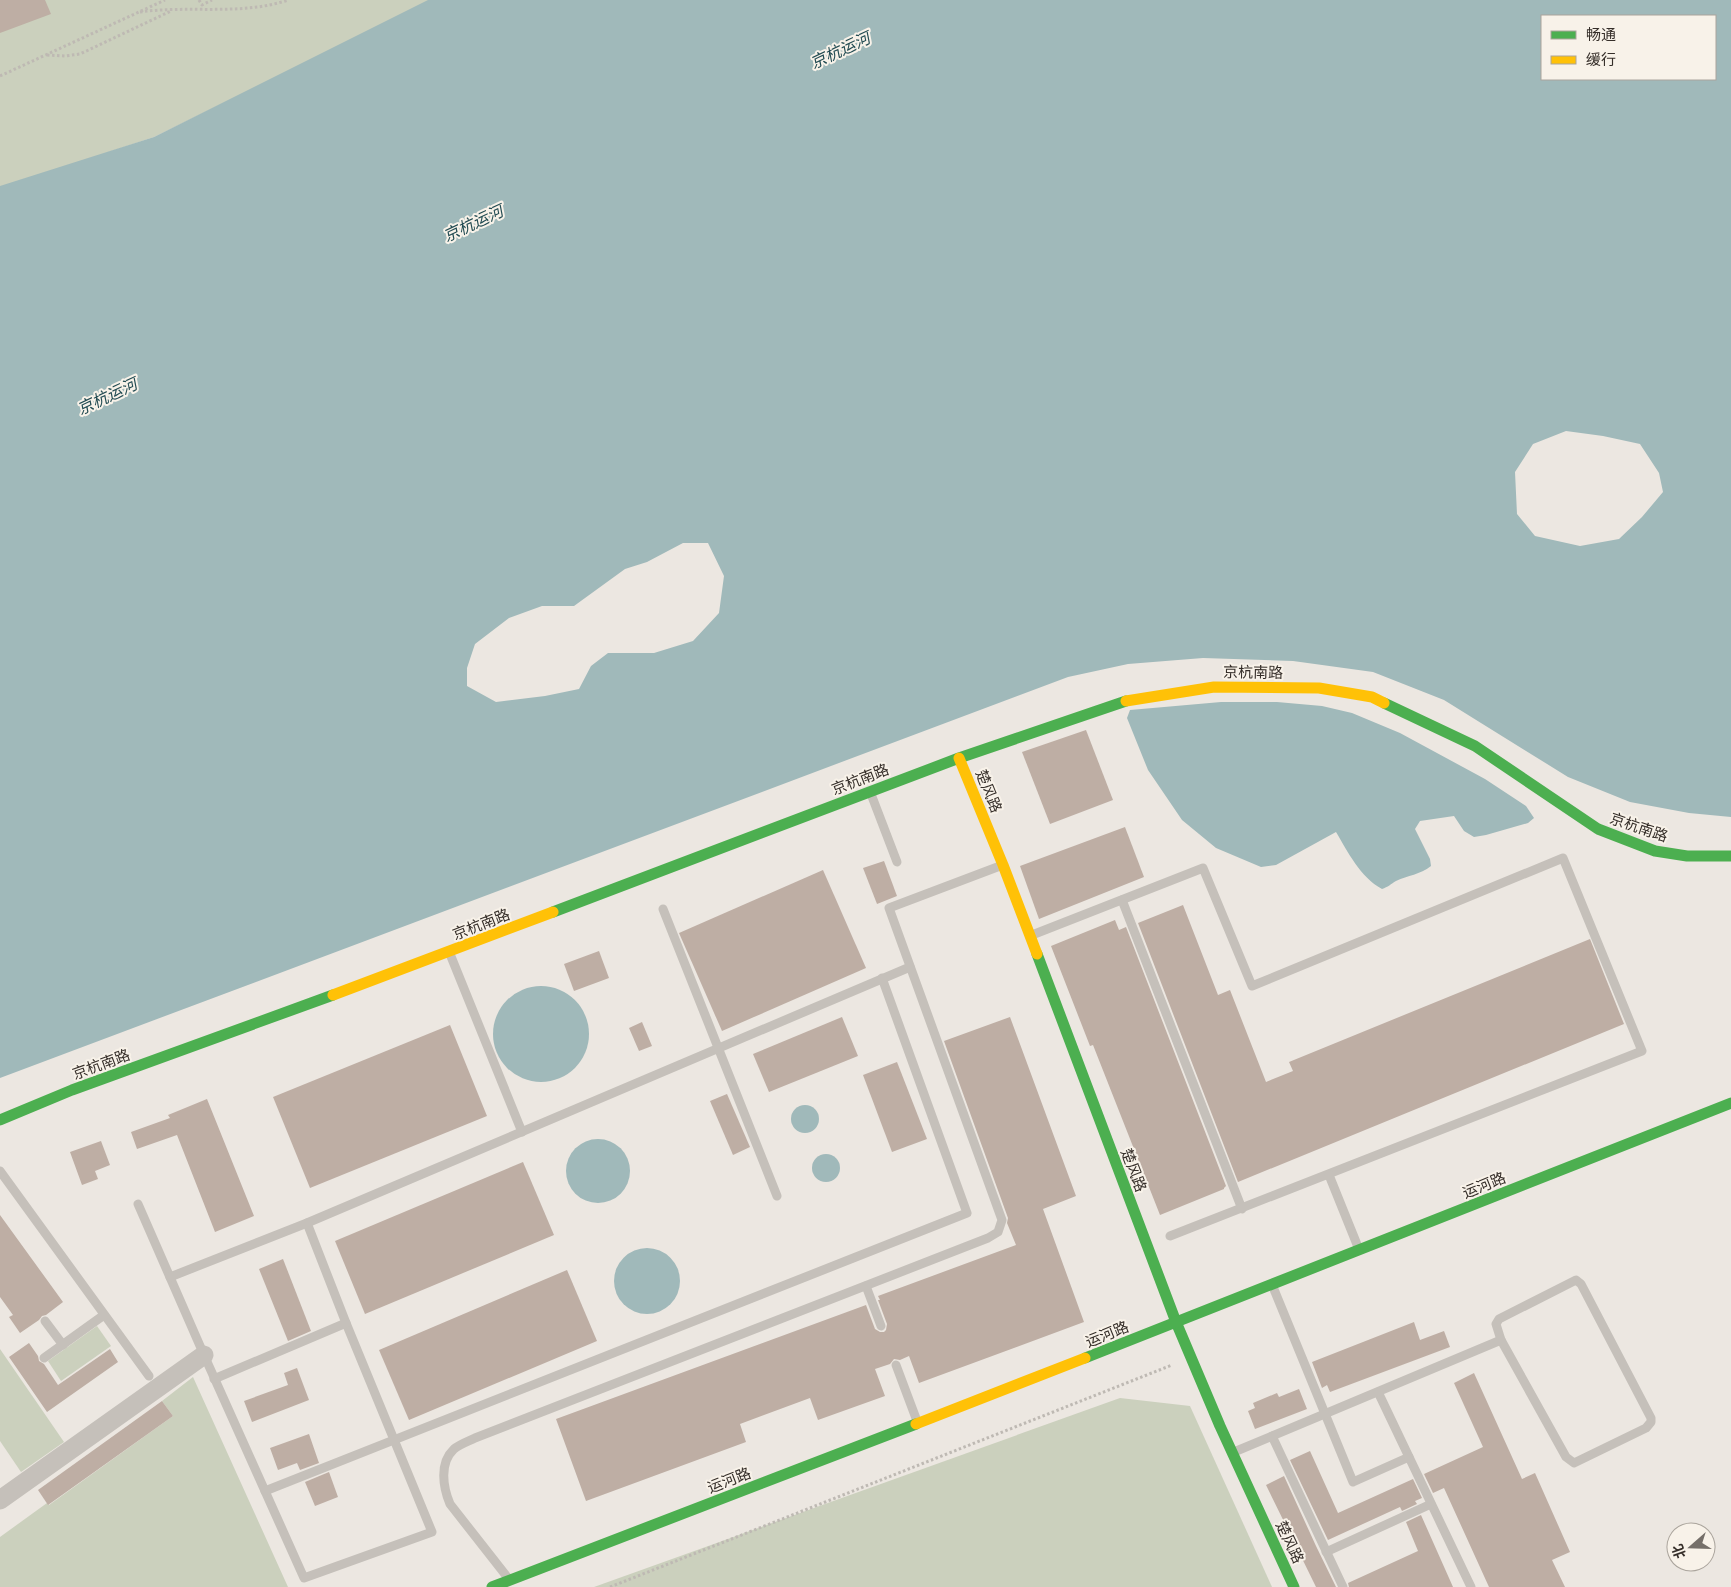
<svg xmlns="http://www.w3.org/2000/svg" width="1731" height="1587" font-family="Inter,'Noto Sans SC',sans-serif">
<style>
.green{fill:#cbd0bd}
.water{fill:#a0b9ba;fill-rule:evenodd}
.building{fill:#beaea4}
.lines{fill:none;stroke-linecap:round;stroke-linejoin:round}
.path{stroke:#beb9b3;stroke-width:3;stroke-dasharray:2.5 2.5;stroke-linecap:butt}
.lane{stroke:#c5c0ba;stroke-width:9}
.street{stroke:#c5c0ba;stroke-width:19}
.fast{stroke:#4caf50;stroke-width:11}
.slow{stroke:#ffc107;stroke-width:11}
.labels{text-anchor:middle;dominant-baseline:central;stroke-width:4;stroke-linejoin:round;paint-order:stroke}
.street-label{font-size:15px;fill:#352e29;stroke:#f8f2e9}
.water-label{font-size:16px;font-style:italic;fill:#224b52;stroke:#f8f2e9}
</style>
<rect width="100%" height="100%" fill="#ece7e1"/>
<g class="green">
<polygon points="0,0 435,0 154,137 0,188"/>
<polygon points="97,1326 111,1346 61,1381 48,1361"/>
<polygon points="0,1349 64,1442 21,1472 0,1441"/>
<polygon points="193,1377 288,1587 0,1587 0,1537 47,1503 49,1505 173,1416 162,1401"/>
<polygon points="1120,1398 1190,1406 1272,1587 594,1587"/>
</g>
<g class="water">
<path d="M 428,0 L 1731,0 L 1731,817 L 1689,813 L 1630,802 L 1568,777 L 1444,700 L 1373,672 L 1293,661 L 1203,658 L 1128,664 L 1068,677 L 0,1078 L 0,186 L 154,137 ZM 1715,16 L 1715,79 L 1542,79 L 1542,16 ZM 1566,431 L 1603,436 L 1640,444 L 1659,473 L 1663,492 L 1642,517 L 1619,539 L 1580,546 L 1535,536 L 1517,514 L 1515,472 L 1533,444 ZM 683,543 L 708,543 L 724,576 L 719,613 L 693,641 L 654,653 L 608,653 L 591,666 L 579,689 L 545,696 L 496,702 L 467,686 L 467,668 L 475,644 L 509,618 L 542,606 L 574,606 L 625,569 L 647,562 Z"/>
<path d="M 1221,702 L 1277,702 L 1322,706 L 1352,713 L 1400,733 L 1485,779 L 1526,806 L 1534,818 L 1528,823 L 1486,835 L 1474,837 L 1464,831 L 1454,816 L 1420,821 L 1415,829 L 1430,859 L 1431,866 C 1420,875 1408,875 1396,881 C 1391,884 1388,887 1382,889 C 1360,877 1348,852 1336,832 L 1276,865 L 1261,867 L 1216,848 L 1182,820 L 1148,770 L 1127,718 L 1130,710 Z"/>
<circle cx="541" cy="1034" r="48"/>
<circle cx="805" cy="1119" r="14"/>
<circle cx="598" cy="1171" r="32"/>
<circle cx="826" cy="1168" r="14"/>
<circle cx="647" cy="1281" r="33"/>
</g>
<g class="building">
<polygon points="0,0 45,0 51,14 0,33"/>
<polygon points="1086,730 1113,800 1050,824 1022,752"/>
<polygon points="1125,827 1144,877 1039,919 1020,866"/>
<polygon points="884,861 897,896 877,904 863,868"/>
<polygon points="823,870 866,968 722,1031 679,933"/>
<polygon points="1183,905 1218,995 1230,990 1266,1082 1293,1071 1289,1062 1590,939 1624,1024 1238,1182 1138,923"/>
<polygon points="1115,920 1119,930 1126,927 1226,1186 1224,1188 1224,1189 1160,1215 1093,1045 1090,1046 1051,946"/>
<polygon points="599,951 609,978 574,991 564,964"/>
<polygon points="842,1017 858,1056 769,1092 753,1054"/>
<polygon points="1010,1017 1076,1196 1043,1209 1084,1322 919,1383 909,1356 900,1360 894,1359 890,1364 875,1369 885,1396 818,1420 810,1398 740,1424 746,1442 586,1501 556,1419 866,1305 875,1329 880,1332 884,1332 886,1330 887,1324 878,1300 880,1300 878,1296 1016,1245 1007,1223 1008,1218 944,1041"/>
<polygon points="642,1022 652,1046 639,1051 629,1028"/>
<polygon points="450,1025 487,1116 310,1188 273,1097"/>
<polygon points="897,1062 927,1139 892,1152 863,1075"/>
<polygon points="727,1094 750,1147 733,1155 710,1101"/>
<polygon points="207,1099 254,1216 215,1232 177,1135 137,1149 131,1132 170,1118 168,1115"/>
<polygon points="101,1141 110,1165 95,1171 98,1179 82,1185 70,1152"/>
<polygon points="523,1162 554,1235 365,1314 335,1241"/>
<polygon points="0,1215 63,1302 46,1315 42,1316 39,1320 20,1333 9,1317 13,1315 0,1297"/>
<polygon points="283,1259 311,1331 288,1341 259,1269"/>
<polygon points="567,1270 597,1341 409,1420 379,1350"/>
<polygon points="1414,1322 1420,1340 1444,1331 1450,1347 1330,1392 1327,1385 1322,1388 1312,1362"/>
<polygon points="29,1343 38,1356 39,1361 44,1364 58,1385 110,1349 118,1362 47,1412 9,1357"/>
<polygon points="297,1368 309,1400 252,1422 244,1401 288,1385 284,1373"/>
<polygon points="1474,1373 1522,1479 1535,1473 1570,1552 1552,1560 1565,1587 1489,1587 1444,1488 1433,1493 1424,1474 1483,1447 1454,1383"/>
<polygon points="1299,1389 1307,1409 1255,1429 1248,1411 1255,1408 1253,1403 1277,1393 1279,1397"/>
<polygon points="162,1401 173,1416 48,1505 38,1490"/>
<polygon points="309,1434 319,1463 300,1470 297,1463 278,1470 270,1448"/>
<polygon points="1310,1451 1338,1513 1413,1479 1422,1498 1415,1501 1417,1504 1402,1511 1400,1507 1328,1540 1290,1460"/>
<polygon points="329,1472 338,1497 315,1506 305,1482"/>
<polygon points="1284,1476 1316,1546 1336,1587 1316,1587 1266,1485"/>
<polygon points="1421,1515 1453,1587 1349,1587 1348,1583 1418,1551 1406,1522"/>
</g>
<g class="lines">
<g class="path">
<polyline points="199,0 202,5 212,0"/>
<path d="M 140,12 C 189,5 241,16 288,0"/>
<polyline points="47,55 65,56 80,54 171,11"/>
<polyline points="0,76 165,0"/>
<polyline points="610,1587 1172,1365"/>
</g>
<g class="lane">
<polyline points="871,794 897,862"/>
<polyline points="1122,900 1242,1209"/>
<polyline points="663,909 777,1196"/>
<polyline points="1032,935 1203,868 1252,986 1563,858 1642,1051 1170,1236"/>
<polyline points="450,954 522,1132"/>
<polyline points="0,1171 149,1376"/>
<polyline points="1329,1175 1358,1247"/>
<polyline points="138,1204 204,1355 304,1578 432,1532 346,1323 307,1223"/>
<polyline points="170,1277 307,1223 910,967"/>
<polygon points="1576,1280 1581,1284 1651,1418 1651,1422 1646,1428 1574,1463 1566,1457 1501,1340 1496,1324 1499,1319"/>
<polyline points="866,1286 881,1326"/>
<polyline points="1273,1287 1353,1482 1409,1457"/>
<polyline points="45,1321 63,1345"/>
<polyline points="44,1358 104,1315"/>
<polyline points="896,1365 917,1421"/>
<polyline points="214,1379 346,1323"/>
<polyline points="1378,1392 1471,1587"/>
<polyline points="1272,1436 1343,1587"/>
<polyline points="1234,1452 1501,1340"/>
<polyline points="265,1491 967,1213 882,978"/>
<polyline points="1326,1552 1431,1504"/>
<path d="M 508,1578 L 450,1504 C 443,1487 439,1463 454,1449 C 460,1444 469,1441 475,1438 L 988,1238 L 998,1232 L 1002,1220 L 889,908 L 1000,866"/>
</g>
<polyline class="street" points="0,1500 204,1355"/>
<g class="fast">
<polyline points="1384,703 1475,746 1598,829 1655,851 1687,856 1731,856"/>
<polyline points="553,912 959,758 1126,701"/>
<polyline points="1037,954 1176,1322 1220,1426 1294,1587"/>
<polyline points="0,1120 72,1090 333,995"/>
<polyline points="1085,1358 1731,1103"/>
<polyline points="492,1587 916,1424"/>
</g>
<g class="slow">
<polyline points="1126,701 1214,687 1319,688 1372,697 1384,703"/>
<polyline points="959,758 1003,865 1037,954"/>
<polyline points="333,995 553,912"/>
<polyline points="916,1424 1085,1358"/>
</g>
</g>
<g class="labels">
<g class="street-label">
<text transform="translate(1253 672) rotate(1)">京杭南路</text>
<text transform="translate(860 779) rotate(-21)">京杭南路</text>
<text transform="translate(989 791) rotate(68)">楚风路</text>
<text transform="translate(1639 827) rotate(19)">京杭南路</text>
<text transform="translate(481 924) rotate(-21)">京杭南路</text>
<text transform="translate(101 1064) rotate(-20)">京杭南路</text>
<text transform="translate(1134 1170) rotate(69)">楚风路</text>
<text transform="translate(1484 1185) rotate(-22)">运河路</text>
<text transform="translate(1107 1334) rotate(-22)">运河路</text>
<text transform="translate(729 1480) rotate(-21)">运河路</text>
<text transform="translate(1290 1542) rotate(65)">楚风路</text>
</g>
<g class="water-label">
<text transform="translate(840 50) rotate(-25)">京杭运河</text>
<text transform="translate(473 223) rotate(-25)">京杭运河</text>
<text transform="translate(107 396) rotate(-25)">京杭运河</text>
</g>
</g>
<rect x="1541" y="15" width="175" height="65" fill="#f8f2e9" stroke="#aaa49c"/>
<rect x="1551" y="31" width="25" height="8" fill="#4caf50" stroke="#aaa49c"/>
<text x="1586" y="40" font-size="15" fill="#352e29">畅通</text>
<rect x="1551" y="56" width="25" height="8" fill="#ffc107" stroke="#aaa49c"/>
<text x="1586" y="65" font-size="15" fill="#352e29">缓行</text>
<g transform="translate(1691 1547) rotate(250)"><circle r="24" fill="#f8f2e9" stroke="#aaa49c"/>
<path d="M0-4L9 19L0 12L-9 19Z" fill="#756f69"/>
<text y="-8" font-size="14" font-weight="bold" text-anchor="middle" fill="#352e29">北</text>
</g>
</svg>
